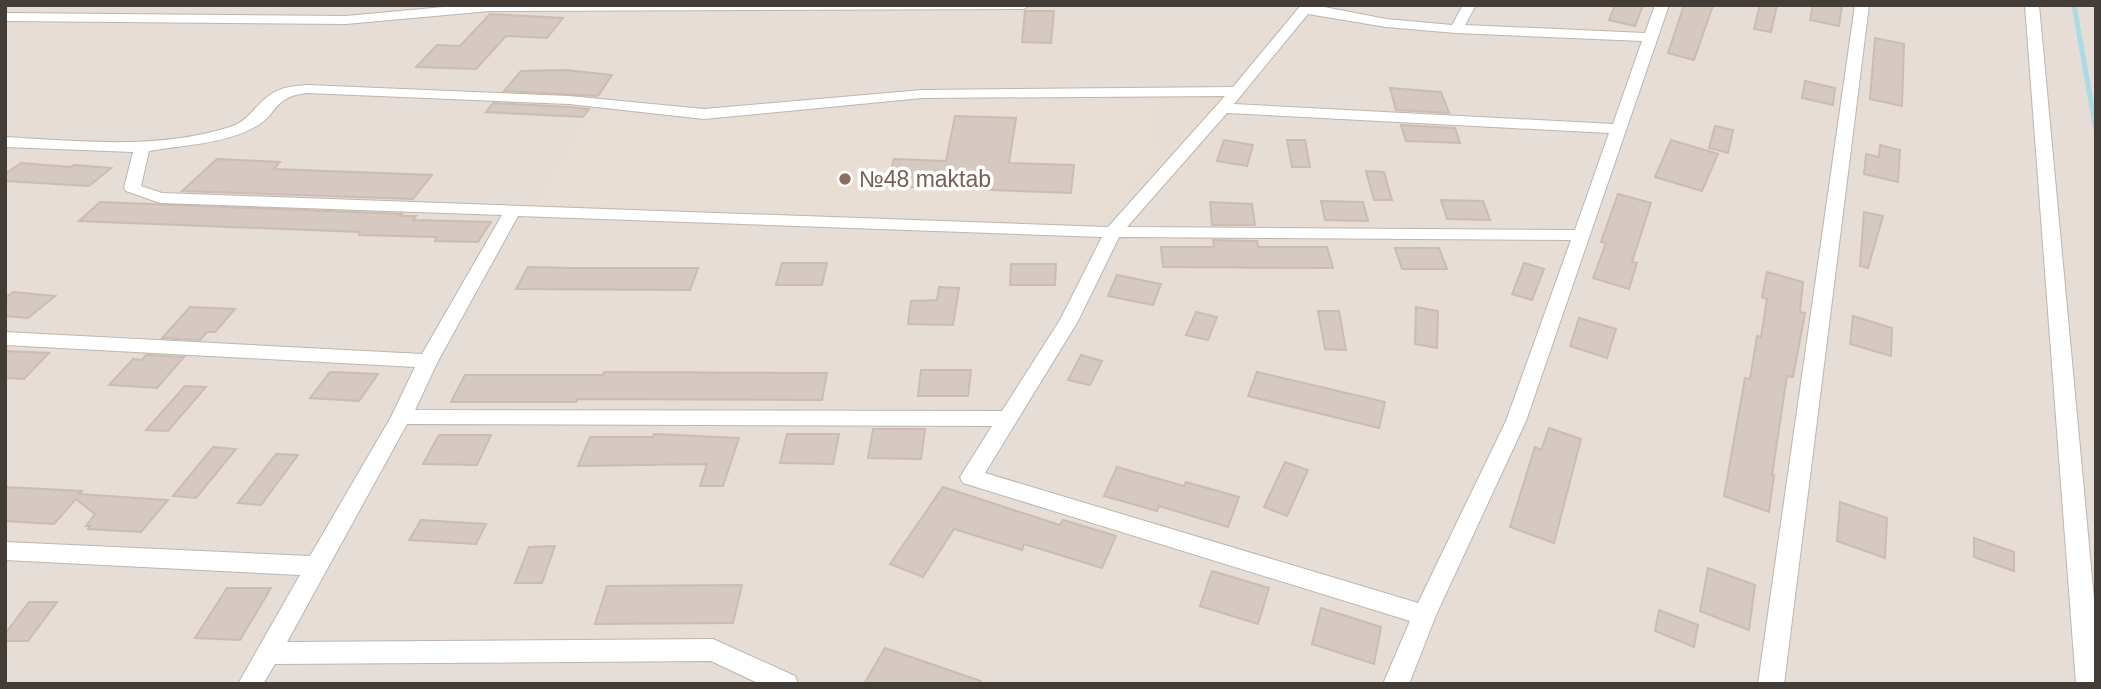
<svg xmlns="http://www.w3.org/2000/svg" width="2101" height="689" font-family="Arial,sans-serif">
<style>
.residential{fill:#e5ddd6}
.education{fill:#e9ded3}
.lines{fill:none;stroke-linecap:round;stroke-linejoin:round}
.stream{stroke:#aadce8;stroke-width:5}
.building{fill:#d5c9c1;stroke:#ccbcb2;stroke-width:2}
.minor-casing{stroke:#bfb5ae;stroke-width:2}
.minor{fill:#fff;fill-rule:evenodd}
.education-dot{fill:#8d6e63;stroke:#fff;stroke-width:2.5}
.labels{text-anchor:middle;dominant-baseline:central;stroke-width:7;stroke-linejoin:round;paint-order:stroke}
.education-label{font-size:23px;fill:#785e54;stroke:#fff;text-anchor:start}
</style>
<rect width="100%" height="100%" fill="#f1ece7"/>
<rect class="residential" x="5" y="5" width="2091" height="679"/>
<polygon class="education" points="1148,100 1156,155 1103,220 538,203 593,114 690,123 873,107"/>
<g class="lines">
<polyline class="stream" points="2074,5 2096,130"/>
</g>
<g class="building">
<polygon points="1615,5 1643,5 1635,26 1609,20"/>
<polygon points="1684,5 1713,5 1694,60 1668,53"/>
<polygon points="1760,5 1777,5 1771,32 1754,29"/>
<polygon points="1813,5 1842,5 1839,26 1810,20"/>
<polygon points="1025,11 1054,11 1051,43 1022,42"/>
<polygon points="490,14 563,18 547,38 506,36 476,69 416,67 437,45 460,46"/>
<polygon points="1875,38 1904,44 1902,106 1870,99"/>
<polygon points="566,70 612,75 598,96 504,91 521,71"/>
<polygon points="1805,81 1835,88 1833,105 1802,98"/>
<polygon points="1390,88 1441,92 1449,113 1396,110"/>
<polygon points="493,103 569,107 589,109 583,117 486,112"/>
<polygon points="955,116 1016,118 1009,163 1074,165 1071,193 886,186 894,159 946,161"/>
<polygon points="1401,125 1455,128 1460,143 1406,141"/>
<polygon points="1715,126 1733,130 1728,153 1709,148"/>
<polygon points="1224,140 1253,145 1247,166 1217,161"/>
<polygon points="1287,140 1305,140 1310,167 1292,167"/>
<polygon points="1671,140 1718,154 1702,191 1655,177"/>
<polygon points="1880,145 1900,150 1898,182 1864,174 1866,154 1879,157"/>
<polygon points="217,159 280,162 274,169 432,175 413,199 182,191"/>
<polygon points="21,163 71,167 74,165 111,168 89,186 5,181 5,174"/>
<polygon points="1366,171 1384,172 1392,200 1374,200"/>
<polygon points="1618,194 1651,203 1632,262 1637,263 1629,289 1593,278 1606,243 1601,242"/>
<polygon points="1441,200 1483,201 1490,220 1447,219"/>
<polygon points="1321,201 1363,202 1368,221 1325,220"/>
<polygon points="100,202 402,214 400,216 416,216 413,220 491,222 478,242 435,241 437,237 359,235 360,232 79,221"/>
<polygon points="1210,202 1252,204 1255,225 1212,225"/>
<polygon points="1864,212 1883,216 1868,268 1860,266"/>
<polygon points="1213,240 1257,241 1258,247 1327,247 1333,268 1163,267 1161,247 1214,247"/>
<polygon points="1395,248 1439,248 1447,269 1402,269"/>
<polygon points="782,263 827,263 822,285 776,285"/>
<polygon points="1524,263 1544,269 1532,300 1512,294"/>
<polygon points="1011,264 1056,264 1055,285 1010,285"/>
<polygon points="528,267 572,268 698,268 690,290 516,289"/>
<polygon points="1767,272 1803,282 1800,312 1805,313 1793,377 1787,376 1772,475 1774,475 1769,512 1724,496 1745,378 1750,379 1757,336 1761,337 1767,299 1762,297"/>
<polygon points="1117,275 1161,284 1153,305 1108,296"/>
<polygon points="939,287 959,288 953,325 908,324 911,301 937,300"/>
<polygon points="13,292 55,296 28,318 5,316 5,298"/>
<polygon points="190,307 235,309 215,332 207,332 200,340 162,338"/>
<polygon points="1416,307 1438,311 1437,348 1415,344"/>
<polygon points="1318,311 1339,311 1346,350 1325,349"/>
<polygon points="1196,312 1217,317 1208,340 1186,335"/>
<polygon points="1853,316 1892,328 1891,356 1850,344"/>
<polygon points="1579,318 1616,329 1607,358 1570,346"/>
<polygon points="5,351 49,353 24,379 5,378"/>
<polygon points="146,355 184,357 157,388 109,385 133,359 142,360"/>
<polygon points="1081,355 1102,361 1090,385 1068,380"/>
<polygon points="921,370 971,370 968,396 918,396"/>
<polygon points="330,372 378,374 359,401 310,398"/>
<polygon points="604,372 804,373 827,373 822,400 578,399 576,402 451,402 465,375 603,375"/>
<polygon points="1257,372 1385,402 1379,428 1248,396"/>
<polygon points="185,386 206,387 168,431 146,430"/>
<polygon points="1549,428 1581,439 1554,543 1510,527 1535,447 1541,450"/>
<polygon points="873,429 925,429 921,459 868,458"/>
<polygon points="654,434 739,438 723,486 700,486 707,464 578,466 590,437 653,437"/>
<polygon points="787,434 839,434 833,464 780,463"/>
<polygon points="439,435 491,435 477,465 423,464"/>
<polygon points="213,447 236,449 196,498 173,496"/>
<polygon points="276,454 298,455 261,505 238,503"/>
<polygon points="1285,462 1308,470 1287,516 1264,507"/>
<polygon points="1117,467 1184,486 1186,482 1239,497 1228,527 1159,506 1157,511 1104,496"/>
<polygon points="5,487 82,491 79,494 168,500 141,532 88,529 90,526 86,526 95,514 76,499 54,524 5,521"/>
<polygon points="943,487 1060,525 1063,520 1116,536 1102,568 1024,544 1022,550 954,529 923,577 890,564"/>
<polygon points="1840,502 1887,518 1885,558 1837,541"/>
<polygon points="421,520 486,524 476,544 409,540"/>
<polygon points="1974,538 2014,552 2014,571 1974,557"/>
<polygon points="555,546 542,583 515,583 529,547"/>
<polygon points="1708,568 1755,585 1749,630 1700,611"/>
<polygon points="1212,571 1269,588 1258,624 1200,606"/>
<polygon points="742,585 733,623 595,624 607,586"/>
<polygon points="227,588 271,588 240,640 195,638"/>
<polygon points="29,602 57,602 28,641 5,641 5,634"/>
<polygon points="1321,608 1381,627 1374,664 1312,644"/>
<polygon points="1659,610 1698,625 1694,647 1655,631"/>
<polygon points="885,648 981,681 980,684 864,684"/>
</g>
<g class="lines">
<g class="minor-casing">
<g id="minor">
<polygon points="465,5 1030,5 1024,9 490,11 346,24 5,21 5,13 346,16"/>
<path d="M 1301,5 L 1314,5 L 1386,19 L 1452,25 L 1463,5 L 1476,5 L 1465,25 L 1645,33 L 1655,5 L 1669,5 L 1526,421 L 1436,615 L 1409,684 L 1383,684 L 1410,621 L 963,483 L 960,477 L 992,426 L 407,424 L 287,642 L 713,639 L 795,676 L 798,684 L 760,684 L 711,661 L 275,664 L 263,684 L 238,684 L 300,575 L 5,560 L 5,542 L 310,556 L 391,417 L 415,367 L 5,345 L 5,332 L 422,354 L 502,215 L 160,203 L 126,191 L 124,188 L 133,152 L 5,147 L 5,137 C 80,141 157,150 230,127 C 249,121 255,105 271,94 C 282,87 294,86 307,85 L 569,96 L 704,109 L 922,90 L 1233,87 ZM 1308,14 L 1386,27 L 1456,33 L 1642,41 L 1613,124 L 1234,104 ZM 307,93 L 569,104 L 704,119 L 922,98 L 1225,96 L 1108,227 L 162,193 L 141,186 L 149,151 C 182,145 225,144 255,127 C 278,115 272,97 307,93 ZM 1227,113 L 1609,133 L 1575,230 L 1127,227 ZM 518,216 L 1102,237 L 1060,320 L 1002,411 L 415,410 L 438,361 ZM 1119,237 L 1571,240 L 1506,421 L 1418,603 L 985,473 L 1078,321 Z"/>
<polygon points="1855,5 1869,5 1784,684 1758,684"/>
<polygon points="2025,5 2039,5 2096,621 2096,684 2076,684"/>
</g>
</g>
<use href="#minor" class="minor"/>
</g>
<circle class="education-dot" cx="845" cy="179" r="7"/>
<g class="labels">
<g class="education-label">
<text x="859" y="179">№48 maktab</text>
</g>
</g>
<rect width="2101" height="689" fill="none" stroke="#443c37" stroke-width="14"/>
</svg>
